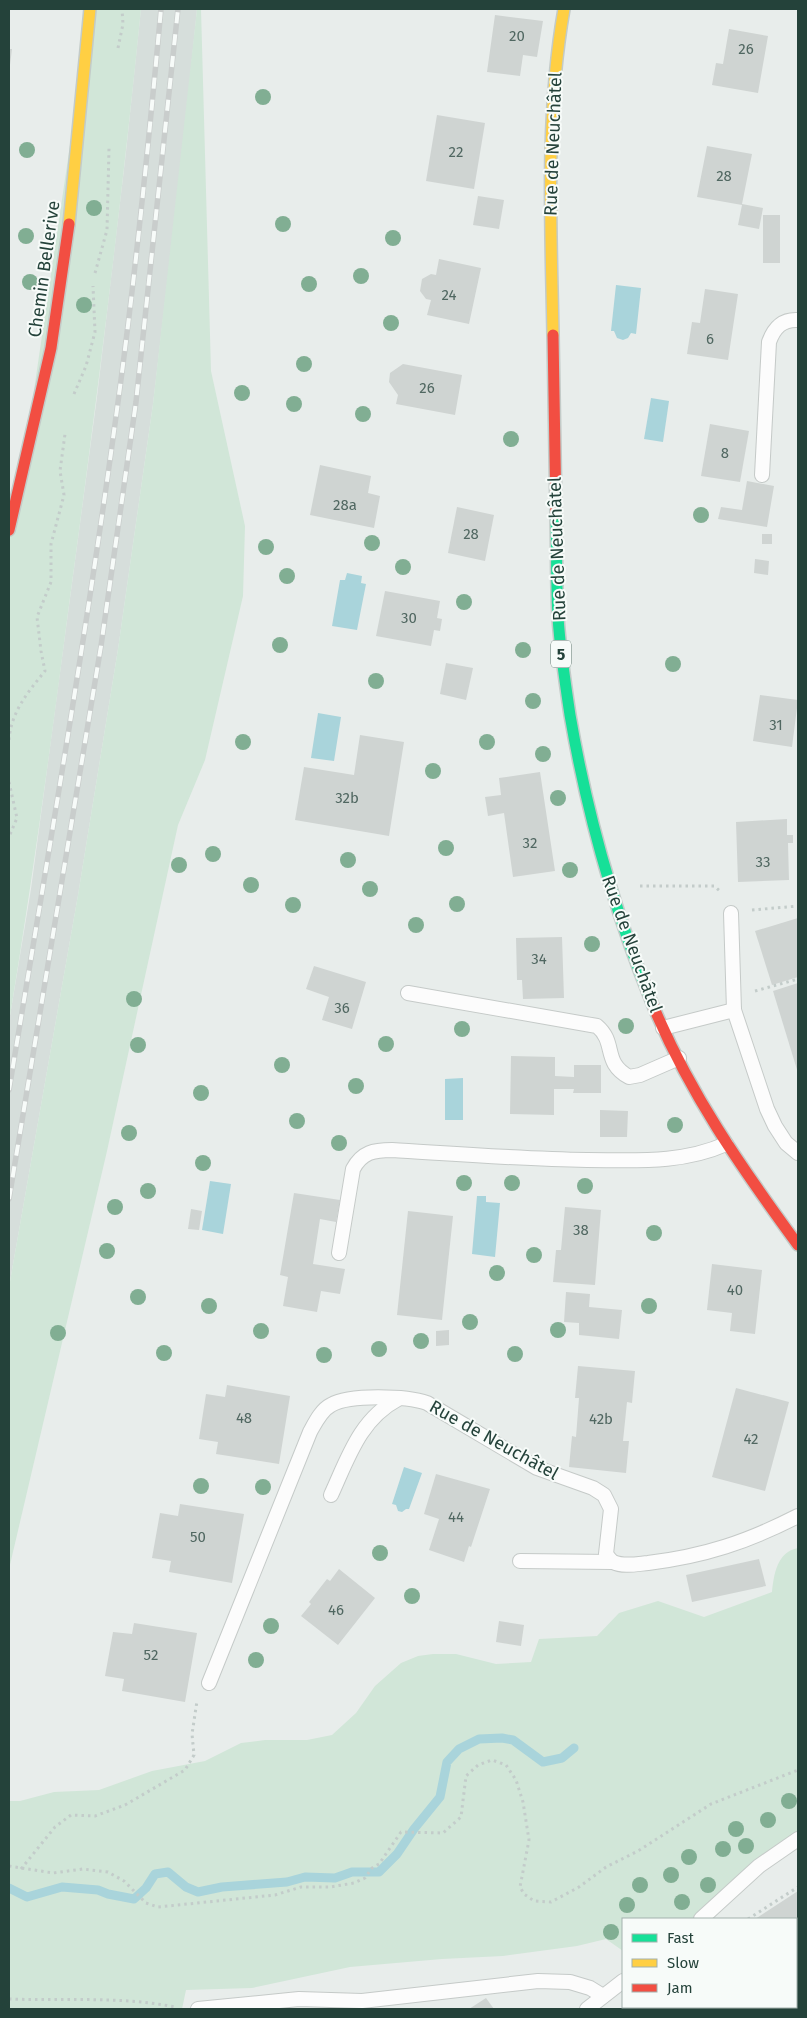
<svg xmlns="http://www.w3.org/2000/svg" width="807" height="2018" font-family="'Fira Sans',sans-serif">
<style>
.built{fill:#d6dedb}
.green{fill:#d1e6d8}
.water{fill:#a9d4db}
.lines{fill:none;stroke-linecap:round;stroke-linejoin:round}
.stream{stroke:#a9d4db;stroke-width:9}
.building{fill:#cfd4d2}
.lane-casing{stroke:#c5cac8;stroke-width:16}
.fast-casing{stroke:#c3cbc8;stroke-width:14}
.slow-casing{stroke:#c3cbc8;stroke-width:14}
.jam-casing{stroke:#c3cbc8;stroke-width:14}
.path{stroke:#c3ccca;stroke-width:3;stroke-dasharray:2.5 4;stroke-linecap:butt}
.lane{stroke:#fcfcfc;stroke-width:14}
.fast{stroke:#16e098;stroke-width:11}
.slow{stroke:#ffcf43;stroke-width:11}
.jam{stroke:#f24e42;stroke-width:11}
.rail-casing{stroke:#c9cdcc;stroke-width:5.5}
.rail{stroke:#f7fbf9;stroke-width:4;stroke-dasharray:11;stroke-linecap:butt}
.tree{fill:#81ae93}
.labels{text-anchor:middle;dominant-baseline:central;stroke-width:4;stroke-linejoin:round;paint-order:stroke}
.number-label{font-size:15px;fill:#506761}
.shield{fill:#f7fbf9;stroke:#637a73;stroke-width:1}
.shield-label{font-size:16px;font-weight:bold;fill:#24423a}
.street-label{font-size:18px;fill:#24423a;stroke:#f7fbf9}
</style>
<rect width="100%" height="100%" fill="#e8edeb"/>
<polygon class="built" points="141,9 197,9 182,156 153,404 118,649 78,895 9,1287 9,1022 31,889 97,397 126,152"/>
<g class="green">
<path d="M 90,9 L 141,9 C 121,208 96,407 69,605 C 51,744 32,883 9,1022 L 9,530 L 23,465 Z"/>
<polygon points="197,9 201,9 211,371 245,526 243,596 205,760 178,825 107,1151 9,1569 9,1287 78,895 118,649 153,404"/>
<path d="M 798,1548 L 798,1839 L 701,1919 L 623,1919 L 623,1951 L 606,1939 L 577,1946 L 503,1956 L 442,1959 L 350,1967 L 252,1988 L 186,1990 L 182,2009 L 9,2009 L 9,1801 L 20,1801 L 54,1792 L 99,1790 L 152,1771 L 205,1761 L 241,1743 L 265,1740 L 307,1740 L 332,1735 L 356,1713 L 375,1686 L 401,1663 L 418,1656 L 433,1654 L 456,1654 L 496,1664 L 531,1662 L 539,1639 L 597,1636 L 619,1613 L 658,1601 L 704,1617 L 772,1592 C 774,1574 777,1552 798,1548 Z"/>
</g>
<g class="water">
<polygon points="616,285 641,288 636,334 631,333 628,338 623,340 617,338 614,331 611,331"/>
<polygon points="651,398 669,401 663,442 644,439"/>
<polygon points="347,573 362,576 361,583 366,584 357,630 332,626 340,580 345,580"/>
<polygon points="318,713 341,717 334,761 311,758"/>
<polygon points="463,1078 463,1120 445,1120 445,1079"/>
<polygon points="210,1181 231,1184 223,1234 202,1230"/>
<polygon points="477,1196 486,1196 486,1202 500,1203 495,1257 472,1254"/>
<polygon points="404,1467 422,1473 409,1509 406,1509 402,1512 398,1511 396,1505 392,1504"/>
</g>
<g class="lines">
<polyline class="stream" points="9,1888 27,1897 62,1887 98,1890 108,1894 134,1899 146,1888 155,1874 168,1872 186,1887 198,1892 222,1887 287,1882 305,1877 335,1878 352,1872 379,1872 397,1854 414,1829 440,1797 447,1762 459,1749 479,1739 502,1738 513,1740 543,1762 562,1758 574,1748"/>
</g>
<g class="building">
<polygon points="495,15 543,21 537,57 523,55 520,76 487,72"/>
<polygon points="729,29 768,36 758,93 712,85 716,63 723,64"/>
<polygon points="9,49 12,49 10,65 9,64"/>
<polygon points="437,115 485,123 474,189 426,181"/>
<polygon points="707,146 752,154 742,204 763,208 759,229 738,225 742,205 697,197"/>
<polygon points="478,196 504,200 499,229 473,225"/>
<rect x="763" y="215" width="17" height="48"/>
<polygon points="439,259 481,268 469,324 427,315 431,300 426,299 420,291 422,279 431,274 436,275"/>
<polygon points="705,289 738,294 728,360 687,354 692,322 700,323"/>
<polygon points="403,364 462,375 455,415 396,404 398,395 389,382 390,373"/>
<polygon points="710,424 749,431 740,482 701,476"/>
<polygon points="320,465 371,476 368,493 380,496 374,528 310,515"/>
<polygon points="747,481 774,486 767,527 718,519 721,507 742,510"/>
<polygon points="457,507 494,515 485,561 448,553"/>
<rect x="762" y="534" width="10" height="10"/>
<polygon points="755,559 769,561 768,575 754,573"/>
<polygon points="385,591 440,601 437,618 442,619 440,631 434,630 431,646 376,636"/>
<polygon points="446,663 473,668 466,700 440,694"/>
<polygon points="760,695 798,700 792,747 753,741"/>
<polygon points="360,735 404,742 389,836 295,820 304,767 354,775"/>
<polygon points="540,772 555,871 513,877 504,813 488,816 485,797 501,795 499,778"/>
<polygon points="787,819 787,835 793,835 793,843 788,843 789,880 738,882 736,822"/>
<polygon points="798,918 798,977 772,985 755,931"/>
<polygon points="562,937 564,998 523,999 522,980 517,980 516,938"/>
<polygon points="314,966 366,982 352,1029 322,1020 329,997 306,989"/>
<polygon points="798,983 798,1073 773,991"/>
<polygon points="511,1056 555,1057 555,1076 574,1077 574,1065 601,1065 601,1093 573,1093 574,1089 554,1089 554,1115 510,1114"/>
<polygon points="600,1110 628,1111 627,1137 600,1137"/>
<polygon points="294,1193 340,1200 336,1222 320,1219 313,1264 345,1269 340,1294 321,1291 317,1312 283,1306 288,1277 280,1275"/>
<polygon points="565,1207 601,1210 595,1285 553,1282 556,1250 561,1250"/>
<polygon points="191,1209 202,1211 199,1230 188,1229"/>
<polygon points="408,1211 453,1216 442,1320 397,1315"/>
<polygon points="712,1264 762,1270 755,1334 730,1331 732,1313 707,1310"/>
<polygon points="566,1292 590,1294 589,1307 622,1310 619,1339 579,1335 579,1323 564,1322"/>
<polygon points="449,1330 449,1345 436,1346 436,1331"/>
<polygon points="578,1366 635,1371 632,1403 627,1402 623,1441 629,1441 626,1473 569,1467 572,1436 576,1437 579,1398 575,1398"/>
<polygon points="227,1385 290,1396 279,1464 216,1454 218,1442 199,1439 206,1394 225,1397"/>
<polygon points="736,1388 789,1402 765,1491 712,1477"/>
<polygon points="436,1474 490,1489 471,1547 469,1546 464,1562 429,1550 439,1519 424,1514"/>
<polygon points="180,1504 244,1514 232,1583 169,1572 171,1561 152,1558 160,1513 178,1516"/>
<polygon points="759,1559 766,1586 692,1602 686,1575"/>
<polygon points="339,1569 375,1598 338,1645 301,1616 311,1604 309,1602 327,1579 330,1581"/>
<polygon points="499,1621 524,1625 521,1646 496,1642"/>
<polygon points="134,1623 197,1633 185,1702 122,1691 124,1679 105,1676 113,1632 132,1634"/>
<polygon points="798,1891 798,2009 740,2009 739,2007 796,2007 796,1919 755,1919"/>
<polygon points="486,1998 494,2009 469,2009"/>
</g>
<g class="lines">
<g class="lane-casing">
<g id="lane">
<path d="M 762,475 L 769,342 C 774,328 782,319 798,320"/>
<polyline points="731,913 734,1010 767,1109 775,1126 786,1143 798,1153"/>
<path d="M 408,993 L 597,1026 C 617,1043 602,1062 629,1077 L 640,1075 L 679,1058"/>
<polyline points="663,1028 734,1010"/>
<path d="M 339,1253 L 353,1169 C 362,1152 374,1150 392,1150 C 457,1154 522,1159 587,1160 C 634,1160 681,1164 726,1144"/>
<path d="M 331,1495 C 348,1458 360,1419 398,1399"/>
<polyline points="520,1561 612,1562"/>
<path d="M 209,1683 L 310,1432 C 315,1423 321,1410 331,1405 C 349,1394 407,1396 427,1403 L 537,1468 L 593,1488 L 604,1495 L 611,1509 L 606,1554 C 608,1557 610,1560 613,1562 C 623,1567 637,1564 648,1563 C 705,1556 747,1542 798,1516"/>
<polyline points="701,1919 759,1866 798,1839"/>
<polyline points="682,2007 684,2009"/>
<polyline points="198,2009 299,1999 362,2001 538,1981 570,1982 590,1988 603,1996"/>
<polyline points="587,2009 623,1981"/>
</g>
</g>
<g class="fast-casing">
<path id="fast" d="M 556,514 C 557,548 556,582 558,617 C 560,649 565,682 570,715 C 587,814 614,910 652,1003"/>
</g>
<g class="slow-casing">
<g id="slow">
<polyline points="69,224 90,9"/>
<path d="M 553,335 C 551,226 545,117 564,9"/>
</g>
</g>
<g class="jam-casing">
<g id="jam">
<polyline points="553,335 556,514"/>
<polyline points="9,530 51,348 69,224"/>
<path d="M 652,1003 C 689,1093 741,1167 798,1245"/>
</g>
</g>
<g class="path">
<polyline points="118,48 123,24 122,9"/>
<polyline points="95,273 107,230 109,148"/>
<polyline points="74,394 86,366 95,332 93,286"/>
<path d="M 9,740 C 11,712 28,692 45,671 L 41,651 L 37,617 L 51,582 L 51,544 L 64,495 L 60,471 L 65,434"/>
<polyline points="9,782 17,818 9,837"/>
<polyline points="640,886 714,886 721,892"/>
<polyline points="752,910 798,906"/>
<polyline points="755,991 798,979"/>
<polyline points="9,1866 53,1873 83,1869 108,1872 124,1881 146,1903 158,1907 275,1895 301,1887 330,1887 354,1883 365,1878 372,1868 379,1864 401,1832 443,1833 461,1817 466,1776 478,1765 492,1760 506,1765 516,1780 523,1802 529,1840 520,1887 524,1894 534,1901 551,1902 579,1887 606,1867 638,1851 711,1804 798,1770"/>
<polyline points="21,1869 55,1827 71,1815 95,1816 125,1805 185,1770 194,1755 192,1734 197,1701"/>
<polyline points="748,1919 798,1887"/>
<path d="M 9,1999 C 64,2001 120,1996 175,2007"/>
</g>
<use href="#lane" class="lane"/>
<use href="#fast" class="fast"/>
<use href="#slow" class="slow"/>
<use href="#jam" class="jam"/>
<g class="rail-casing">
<g id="rail">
<path d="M 9,1090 C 47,861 87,632 118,402 C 136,271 149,140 161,9"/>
<polyline points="9,1199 101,646 136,402 178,9"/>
</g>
</g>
<use href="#rail" class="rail"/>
</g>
<g class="tree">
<circle cx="263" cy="97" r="8"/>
<circle cx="27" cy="150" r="8"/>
<circle cx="94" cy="208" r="8"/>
<circle cx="283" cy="224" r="8"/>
<circle cx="26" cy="236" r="8"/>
<circle cx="393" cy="238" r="8"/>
<circle cx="361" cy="276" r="8"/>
<circle cx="30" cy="282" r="8"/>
<circle cx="309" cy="284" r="8"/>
<circle cx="84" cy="305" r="8"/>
<circle cx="391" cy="323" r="8"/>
<circle cx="304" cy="364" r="8"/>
<circle cx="242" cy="393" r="8"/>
<circle cx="294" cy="404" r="8"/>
<circle cx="363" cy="414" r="8"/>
<circle cx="511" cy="439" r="8"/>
<circle cx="701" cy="515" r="8"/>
<circle cx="372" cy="543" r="8"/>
<circle cx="266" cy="547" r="8"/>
<circle cx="403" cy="567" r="8"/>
<circle cx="287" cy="576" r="8"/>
<circle cx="464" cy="602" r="8"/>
<circle cx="280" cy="645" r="8"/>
<circle cx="523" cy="650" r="8"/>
<circle cx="673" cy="664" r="8"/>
<circle cx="376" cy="681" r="8"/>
<circle cx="533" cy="701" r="8"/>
<circle cx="243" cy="742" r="8"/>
<circle cx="487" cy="742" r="8"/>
<circle cx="543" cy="754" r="8"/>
<circle cx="433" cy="771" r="8"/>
<circle cx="558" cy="798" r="8"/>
<circle cx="446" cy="848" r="8"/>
<circle cx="213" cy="854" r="8"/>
<circle cx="348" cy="860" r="8"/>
<circle cx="179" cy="865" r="8"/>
<circle cx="570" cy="870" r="8"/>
<circle cx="251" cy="885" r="8"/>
<circle cx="370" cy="889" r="8"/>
<circle cx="457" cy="904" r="8"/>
<circle cx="293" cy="905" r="8"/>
<circle cx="416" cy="925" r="8"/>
<circle cx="592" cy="944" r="8"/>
<circle cx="134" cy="999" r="8"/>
<circle cx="626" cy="1026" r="8"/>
<circle cx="462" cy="1029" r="8"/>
<circle cx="386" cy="1044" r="8"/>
<circle cx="138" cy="1045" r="8"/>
<circle cx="282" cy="1065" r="8"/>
<circle cx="356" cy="1086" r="8"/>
<circle cx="201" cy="1093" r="8"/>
<circle cx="297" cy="1121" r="8"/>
<circle cx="675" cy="1125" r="8"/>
<circle cx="129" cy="1133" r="8"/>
<circle cx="339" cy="1143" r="8"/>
<circle cx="203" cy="1163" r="8"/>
<circle cx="464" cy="1183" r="8"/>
<circle cx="512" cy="1183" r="8"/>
<circle cx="585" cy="1186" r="8"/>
<circle cx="148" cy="1191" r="8"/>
<circle cx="115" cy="1207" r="8"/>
<circle cx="654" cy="1233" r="8"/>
<circle cx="107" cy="1251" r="8"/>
<circle cx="534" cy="1255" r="8"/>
<circle cx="497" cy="1273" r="8"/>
<circle cx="138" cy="1297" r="8"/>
<circle cx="209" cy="1306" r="8"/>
<circle cx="649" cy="1306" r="8"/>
<circle cx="470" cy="1322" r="8"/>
<circle cx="558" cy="1330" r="8"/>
<circle cx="261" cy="1331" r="8"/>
<circle cx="58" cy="1333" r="8"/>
<circle cx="421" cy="1341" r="8"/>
<circle cx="379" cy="1349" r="8"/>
<circle cx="164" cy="1353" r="8"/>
<circle cx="515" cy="1354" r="8"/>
<circle cx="324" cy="1355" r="8"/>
<circle cx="201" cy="1486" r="8"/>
<circle cx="263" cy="1487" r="8"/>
<circle cx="380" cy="1553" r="8"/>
<circle cx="412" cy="1596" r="8"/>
<circle cx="271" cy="1626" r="8"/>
<circle cx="256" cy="1660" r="8"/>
<circle cx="789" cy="1801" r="8"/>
<circle cx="768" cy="1820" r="8"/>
<circle cx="736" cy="1829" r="8"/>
<circle cx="746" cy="1846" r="8"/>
<circle cx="723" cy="1849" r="8"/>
<circle cx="689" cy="1857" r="8"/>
<circle cx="671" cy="1875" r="8"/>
<circle cx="640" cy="1885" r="8"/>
<circle cx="708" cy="1885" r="8"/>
<circle cx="682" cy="1902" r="8"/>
<circle cx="627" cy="1905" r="8"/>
<circle cx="611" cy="1932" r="8"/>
</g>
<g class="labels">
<g class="number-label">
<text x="517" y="36">20</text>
<text x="746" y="49">26</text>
<text x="456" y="152">22</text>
<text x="724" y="176">28</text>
<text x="449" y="295">24</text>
<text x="710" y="339">6</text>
<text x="427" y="388">26</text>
<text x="725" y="453">8</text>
<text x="345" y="505">28a</text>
<text x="471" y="534">28</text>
<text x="409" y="618">30</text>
<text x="776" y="725">31</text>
<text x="347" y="798">32b</text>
<text x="530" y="843">32</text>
<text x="763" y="862">33</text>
<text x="539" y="959">34</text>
<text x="342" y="1008">36</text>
<text x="581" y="1230">38</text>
<text x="735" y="1290">40</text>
<text x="244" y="1418">48</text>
<text x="601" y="1419">42b</text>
<text x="751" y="1439">42</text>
<text x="456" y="1517">44</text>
<text x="198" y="1537">50</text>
<text x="336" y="1610">46</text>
<text x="151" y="1655">52</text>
</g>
<rect class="shield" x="551" y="640.5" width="20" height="27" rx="4"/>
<g class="shield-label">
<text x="561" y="654">5</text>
</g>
<g class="street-label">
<text transform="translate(553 144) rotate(-88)">Rue de Neuchâtel</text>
<text transform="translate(44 269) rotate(-82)">Chemin Bellerive</text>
<text transform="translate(557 549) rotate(-92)">Rue de Neuchâtel</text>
<text transform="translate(632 944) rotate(70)">Rue de Neuchâtel</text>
<text transform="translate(494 1440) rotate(29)">Rue de Neuchâtel</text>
</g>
</g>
<rect width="807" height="2018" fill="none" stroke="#24423a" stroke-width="20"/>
<rect x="622" y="1918" width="175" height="90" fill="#f7fbf9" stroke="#a3b1ad"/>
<rect x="632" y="1934" width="25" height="8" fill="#16e098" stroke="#a3b1ad"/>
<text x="667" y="1943" font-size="15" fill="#24423a">Fast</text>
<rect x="632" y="1959" width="25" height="8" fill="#ffcf43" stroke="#a3b1ad"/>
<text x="667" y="1968" font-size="15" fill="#24423a">Slow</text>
<rect x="632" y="1984" width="25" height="8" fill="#f24e42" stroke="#a3b1ad"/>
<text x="667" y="1993" font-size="15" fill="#24423a">Jam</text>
</svg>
